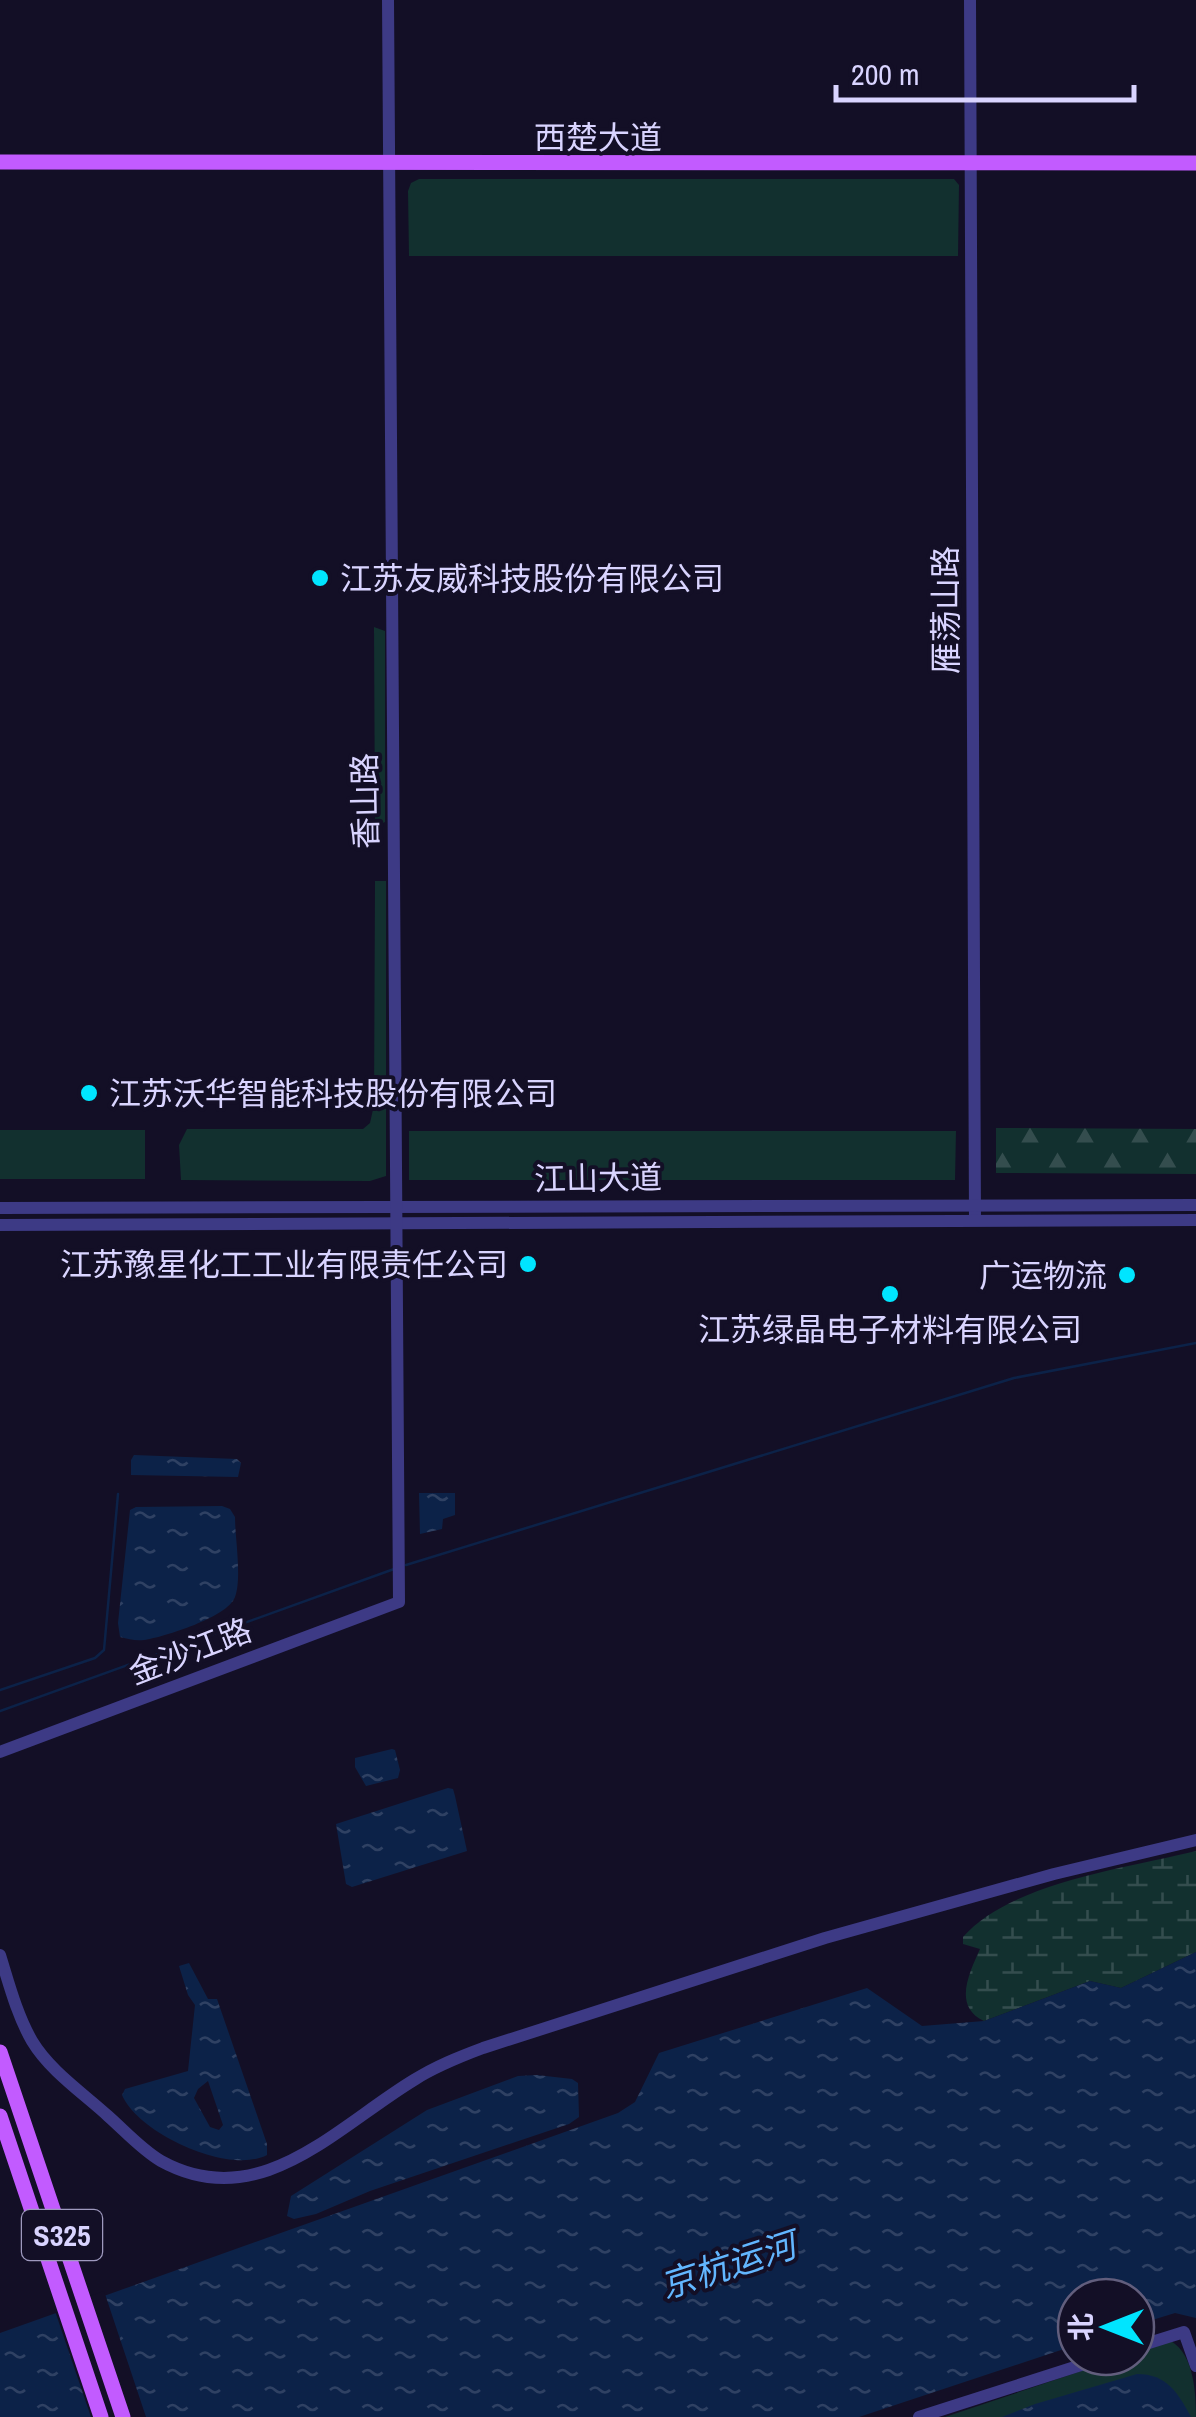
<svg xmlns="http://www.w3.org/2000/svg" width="1196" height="2417" font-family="'Archivo Narrow','Noto Sans SC',sans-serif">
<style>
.green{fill:#12302f}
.forest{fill:url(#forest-firs)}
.wetland{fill:url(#wetland-marsh)}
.water{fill:url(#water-ripples);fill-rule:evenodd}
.pier{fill:#130f26}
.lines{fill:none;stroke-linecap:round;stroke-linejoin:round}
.stream{stroke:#0c2248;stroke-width:2.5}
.minor{stroke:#3d3a85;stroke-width:12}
.major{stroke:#c25bff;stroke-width:15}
.poi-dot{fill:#00e5ff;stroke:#130f26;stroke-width:4}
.labels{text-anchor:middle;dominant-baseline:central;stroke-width:8;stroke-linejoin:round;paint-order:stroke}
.shield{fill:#130f26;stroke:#9e99be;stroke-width:2.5}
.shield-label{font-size:30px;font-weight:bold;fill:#d9d4ff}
.street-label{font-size:32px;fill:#d9d4ff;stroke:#130f26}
.poi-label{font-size:32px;fill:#d9d4ff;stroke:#130f26;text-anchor:start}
.water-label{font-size:35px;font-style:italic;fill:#62b6ff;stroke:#130f26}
</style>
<defs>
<pattern id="forest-firs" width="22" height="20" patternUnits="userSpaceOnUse" patternTransform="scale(2.5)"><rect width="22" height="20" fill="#12302f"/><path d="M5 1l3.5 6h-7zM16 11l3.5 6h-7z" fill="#344d4e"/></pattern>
<pattern id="wetland-marsh" width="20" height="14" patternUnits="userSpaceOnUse" patternTransform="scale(2.5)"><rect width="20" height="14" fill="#12302f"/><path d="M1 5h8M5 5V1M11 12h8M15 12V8" fill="none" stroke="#344d4e"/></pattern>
<pattern id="water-ripples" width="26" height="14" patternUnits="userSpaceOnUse" patternTransform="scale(2.5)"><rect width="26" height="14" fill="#0c2248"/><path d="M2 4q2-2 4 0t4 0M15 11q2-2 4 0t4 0" fill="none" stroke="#2f4163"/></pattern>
</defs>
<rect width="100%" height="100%" fill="#130f26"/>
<g class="green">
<polygon points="419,179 954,179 959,185 958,256 409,256 408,191 411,183"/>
<polygon points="374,627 385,631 385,822 375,827"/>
<polygon points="375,881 386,881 386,1176 370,1181 181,1180 179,1145 187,1129 363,1129 370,1123 374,1105"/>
<rect x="0" y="1130" width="145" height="49"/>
<polygon points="409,1131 956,1131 955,1180 409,1180"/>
<path d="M 1171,2341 C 1194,2355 1196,2392 1196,2417 L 945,2417 L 1123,2357 L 1136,2357 L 1136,2353 Z"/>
</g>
<polygon class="forest" points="996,1128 1196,1129 1196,1174 996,1173"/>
<path class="wetland" d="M 1196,1851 L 1196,1952 L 1121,1988 L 1090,1981 L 984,2021 C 952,2006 970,1972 980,1949 L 963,1944 L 963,1937 C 1010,1883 1127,1868 1196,1851 Z"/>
<g class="water">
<polygon points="134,1455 237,1459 241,1463 238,1477 131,1475 131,1460"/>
<polygon points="419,1493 455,1493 455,1515 443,1519 442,1529 420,1534"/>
<path d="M 222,1506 L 230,1509 L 235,1517 C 235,1538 242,1578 235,1597 C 228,1617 164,1637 144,1640 C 135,1641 129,1639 120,1637 L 118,1623 L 130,1510 L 136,1507 Z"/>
<polygon points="392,1749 395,1750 400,1770 398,1778 366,1786 355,1767 355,1758"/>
<polygon points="448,1788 453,1789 455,1796 467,1851 352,1887 346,1884 336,1824"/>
<polygon points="1196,1952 1196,2318 1175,2313 1136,2325 1136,2297 1076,2297 1076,2345 859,2417 0,2417 0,2333 618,2113 635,2102 659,2053 867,1988 922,2026 984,2021 1090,1981 1121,1988"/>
<path d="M 189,1963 L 208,1999 L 217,1999 L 267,2144 L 267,2155 C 229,2175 139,2134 122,2095 L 125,2089 L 188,2071 L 195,2005 L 188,1995 L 179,1966 ZM 208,2081 L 223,2125 L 219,2130 L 210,2127 L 194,2098 L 198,2089 Z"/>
<polygon points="537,2075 572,2079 578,2083 579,2117 569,2124 370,2191 316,2214 294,2219 287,2216 291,2196 427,2110 518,2076"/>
<path d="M 1137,2374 C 1167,2374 1178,2393 1191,2417 L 1002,2417 L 1035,2404 Z"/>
</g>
<polygon class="pier" points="104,2291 146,2417 91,2417 54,2308"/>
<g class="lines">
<g class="stream">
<polyline points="406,1565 1014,1378 1196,1343"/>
<polyline points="0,1690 95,1658 104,1650 118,1494"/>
<polyline points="0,1711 394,1569"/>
</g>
<g class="minor">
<polyline points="970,0 975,1220"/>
<polyline points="0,1208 1196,1205"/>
<polyline points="0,1225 1196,1220"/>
<polyline points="0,1752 399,1602 388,0"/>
<path d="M 0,1955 C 9,1984 17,2015 32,2041 C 50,2071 83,2093 108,2116 C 125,2131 142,2150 161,2161 C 259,2215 335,2128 414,2080 C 436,2066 459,2057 483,2048 L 825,1938 L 1054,1874 L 1196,1840"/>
<polyline points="1136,2347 1184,2332 1196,2366"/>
<polyline points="919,2417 1106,2357"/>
</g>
<g class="major">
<polyline points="0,162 1196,163"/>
<polyline points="0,2052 123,2417"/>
<polyline points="0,2116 101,2417"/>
</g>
</g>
<g class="poi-dot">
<circle cx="320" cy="578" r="10"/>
<circle cx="89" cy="1093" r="10"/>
<circle cx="528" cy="1264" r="10"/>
<circle cx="1127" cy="1275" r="10"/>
<circle cx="890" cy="1294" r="10"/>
</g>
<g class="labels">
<rect class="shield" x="22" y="2210" width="80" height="50" rx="8"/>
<g class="shield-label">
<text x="62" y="2235">S325</text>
</g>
<g class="street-label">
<text x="598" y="137">西楚大道</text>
<text transform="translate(945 610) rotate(-90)">雁荡山路</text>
<text transform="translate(365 801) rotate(-91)">香山路</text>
<text transform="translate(598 1178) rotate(-1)">江山大道</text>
<text transform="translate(190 1651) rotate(-21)">金沙江路</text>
</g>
<g class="poi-label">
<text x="340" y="578">江苏友威科技股份有限公司</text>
<text x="109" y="1093">江苏沃华智能科技股份有限公司</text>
<text x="508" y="1264" text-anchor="end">江苏豫星化工工业有限责任公司</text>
<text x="1107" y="1275" text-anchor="end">广运物流</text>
<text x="890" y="1329" text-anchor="middle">江苏绿晶电子材料有限公司</text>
</g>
<g class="water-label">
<text transform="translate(728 2265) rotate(-18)">京杭运河</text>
</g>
</g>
<g transform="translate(1106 2327) rotate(270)"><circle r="48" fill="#130f26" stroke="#625e7d" stroke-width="2.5"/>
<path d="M0-8L18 38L0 25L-18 38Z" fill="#00e5ff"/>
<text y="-15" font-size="28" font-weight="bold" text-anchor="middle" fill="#d9d4ff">北</text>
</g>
<path d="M836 85v15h298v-15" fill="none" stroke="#d9d4ff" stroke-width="5"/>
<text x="851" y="85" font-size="30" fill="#d9d4ff" stroke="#130f26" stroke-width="8" paint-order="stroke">200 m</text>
</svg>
